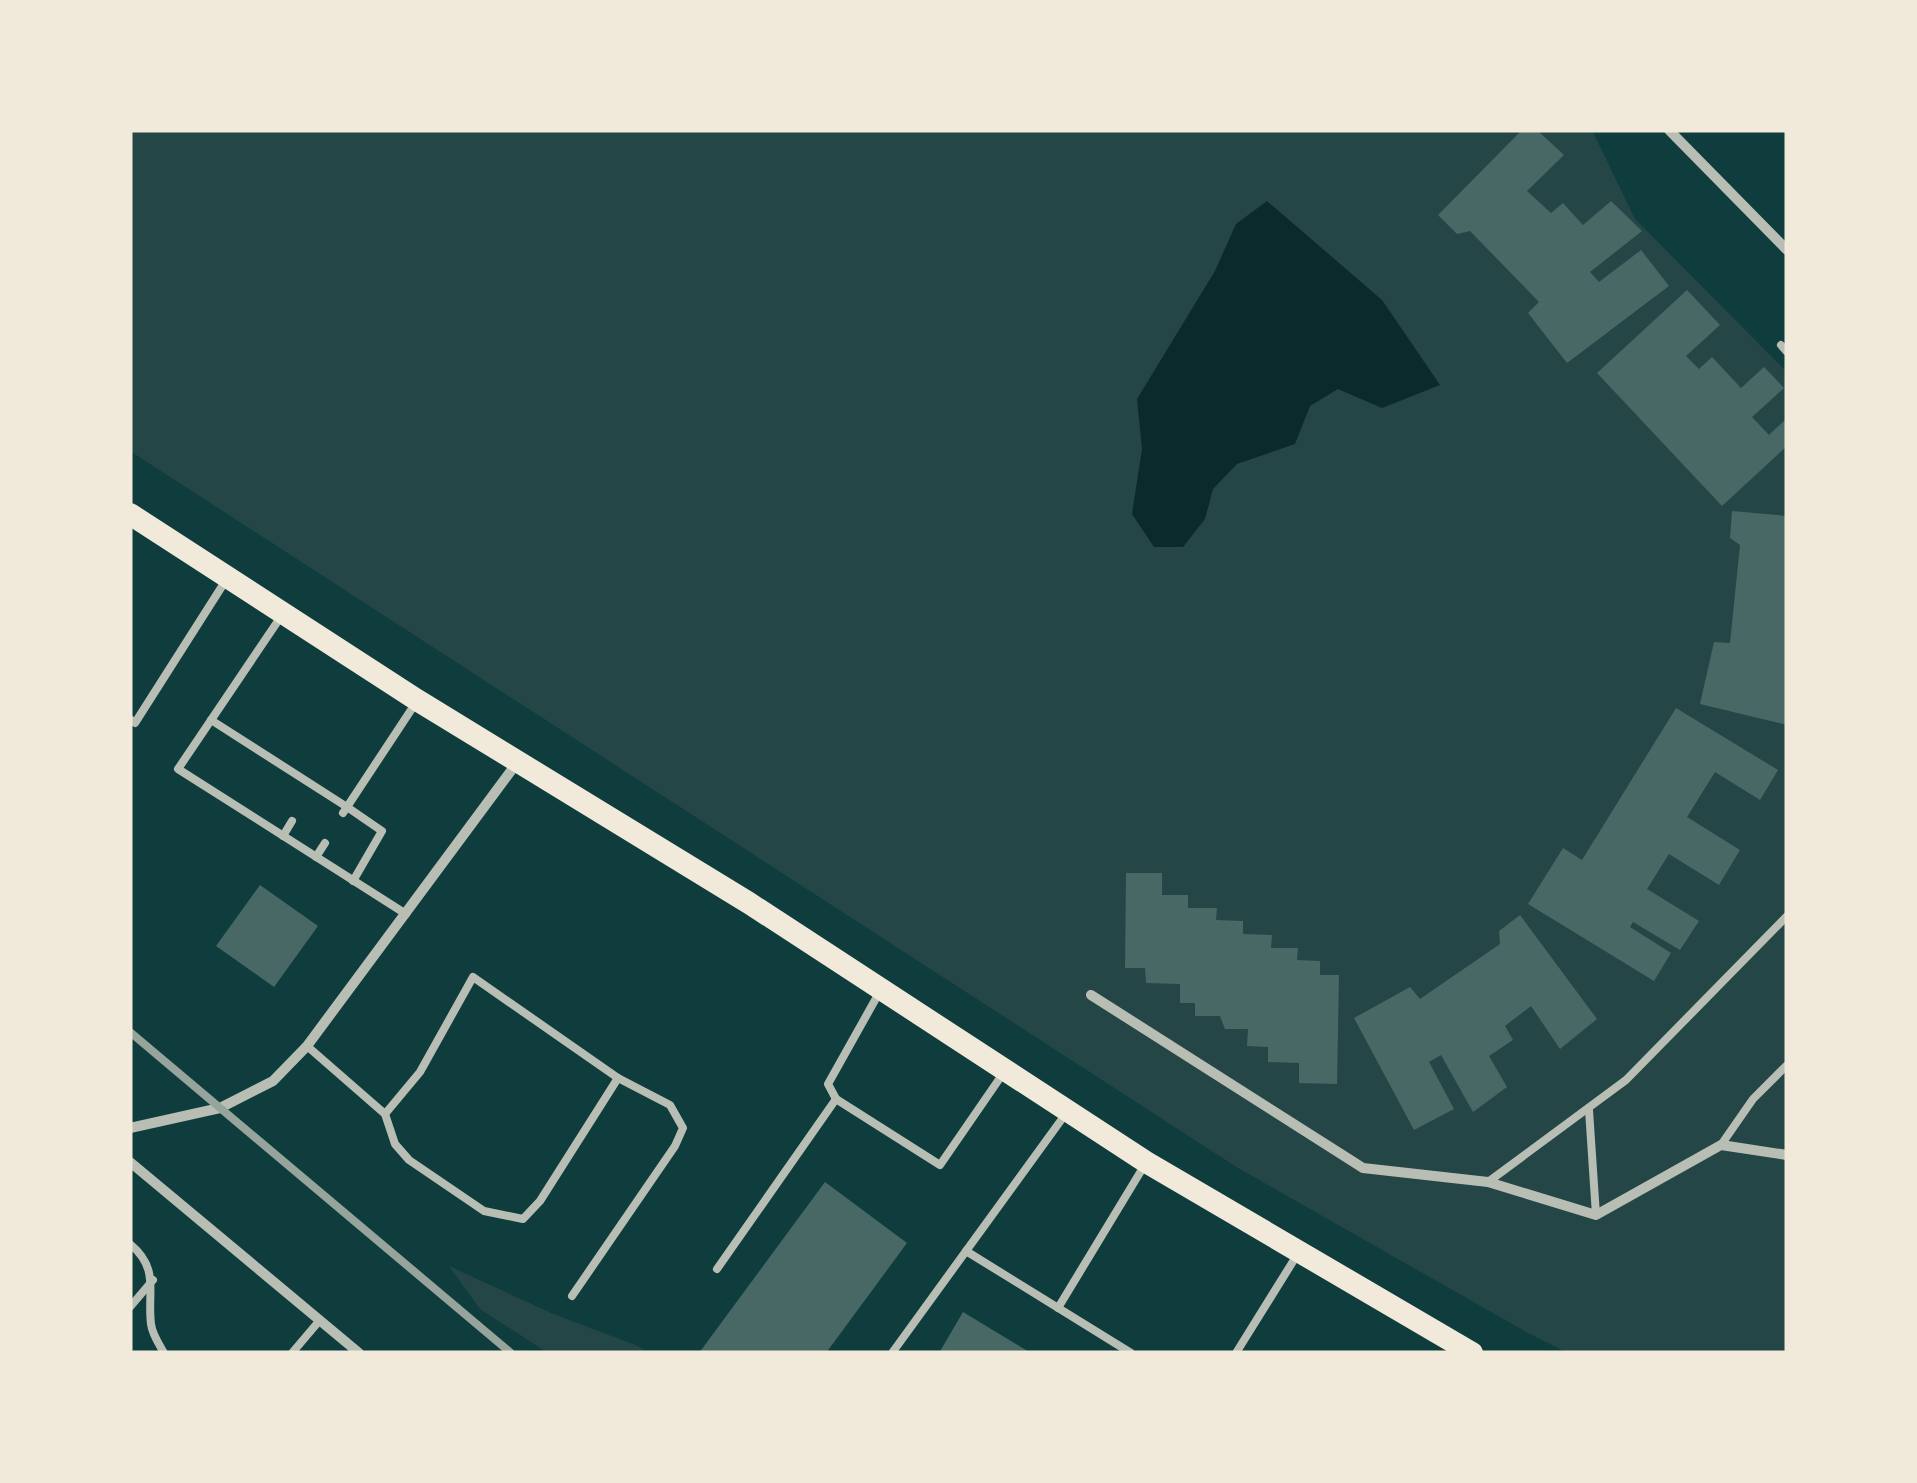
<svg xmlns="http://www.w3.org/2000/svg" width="1917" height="1483" font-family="'IBM Plex Serif',serif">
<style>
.green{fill:#244646}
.water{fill:#0a2a2b}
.building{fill:#486865}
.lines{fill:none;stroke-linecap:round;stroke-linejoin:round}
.service{stroke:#b8beb3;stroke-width:8}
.minor{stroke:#b8beb3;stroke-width:10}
.primary{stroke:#f1e9da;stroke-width:22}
.rail{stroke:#97a49c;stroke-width:8}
</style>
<rect width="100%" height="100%" fill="#0f3d3e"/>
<g class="green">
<polygon points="130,130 1592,130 1635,219 1787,372 1787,1353 1568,1353 1528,1333 1238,1168 130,451"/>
<polygon points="449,1266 551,1313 638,1346 647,1353 548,1353 480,1309"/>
</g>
<polygon class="water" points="1267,201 1382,300 1440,385 1382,408 1338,389 1310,406 1295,444 1237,464 1213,489 1205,519 1183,547 1154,547 1132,514 1142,449 1137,399 1215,271 1236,224"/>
<g class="building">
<polygon points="1522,130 1537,130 1564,155 1527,191 1551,213 1563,203 1583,225 1611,201 1642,231 1590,272 1599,282 1641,250 1669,286 1567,363 1528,313 1539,302 1470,231 1457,234 1438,215"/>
<polygon points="1687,290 1720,325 1686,356 1699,369 1712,357 1741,388 1764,367 1784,388 1752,417 1769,435 1787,418 1787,446 1722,506 1597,373"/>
<polygon points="1732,511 1787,516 1787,725 1700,704 1714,642 1730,643 1740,545 1730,538"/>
<polygon points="1676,708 1778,770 1760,800 1715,772 1687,817 1740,850 1719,885 1669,854 1647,889 1699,921 1680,950 1633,922 1630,927 1671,953 1654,981 1528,904 1563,848 1582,860"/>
<polygon points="1126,873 1162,873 1162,895 1188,895 1188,908 1217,908 1216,920 1243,921 1243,934 1272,935 1271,948 1298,948 1297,960 1320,961 1320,975 1339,975 1337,1084 1299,1083 1299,1063 1268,1062 1268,1047 1247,1046 1248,1029 1225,1029 1220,1016 1195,1016 1195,1003 1180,1003 1180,984 1146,983 1145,968 1125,968"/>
<polygon points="260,885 318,926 274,987 216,946"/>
<polygon points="1520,915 1597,1019 1560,1049 1531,1006 1505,1026 1513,1040 1489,1056 1507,1087 1473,1112 1441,1055 1429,1062 1454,1109 1414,1130 1354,1018 1410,987 1420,999 1500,944 1499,931"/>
<polygon points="825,1182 907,1243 826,1353 699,1353"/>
<polygon points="963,1312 1031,1353 939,1353"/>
</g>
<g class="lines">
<g class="service">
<polyline points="1781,345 1787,352"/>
<polyline points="282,615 178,769 406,914"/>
<polyline points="130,719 135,723 226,580"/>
<polyline points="211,720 347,807 415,704"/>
<polyline points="343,813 347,807 382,831 353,881"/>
<polyline points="283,836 292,821"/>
<polyline points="316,857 325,843"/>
<polyline points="307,1046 385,1114 420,1072 473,977 618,1078 670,1105 683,1128 675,1146 572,1296"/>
<polyline points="836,1099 828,1084 879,993"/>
<polyline points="1589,1110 1596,1215"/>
<polyline points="385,1114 395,1144 409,1160 484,1211 523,1219 540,1201 618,1078"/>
<polyline points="1721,1145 1753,1099 1787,1065"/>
<polyline points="1488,1182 1626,1080 1787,916"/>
<path d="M 130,1244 C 160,1269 147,1291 151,1324 C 152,1334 159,1344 164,1353"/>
<polyline points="966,1251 1131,1353"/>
<polyline points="717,1269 836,1099 940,1165 1002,1075"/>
<polyline points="130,1307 153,1280"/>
<polyline points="1058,1308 1144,1166"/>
<polyline points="292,1353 320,1320"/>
<polyline points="892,1353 1067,1112"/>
<polyline points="1236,1353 1297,1255"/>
</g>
<g class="minor">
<polyline points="1669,130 1787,250"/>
<polyline points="1091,995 1363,1168 1488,1182 1596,1215 1721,1145 1787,1155"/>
<polyline points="130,1128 220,1108 273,1081 307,1046 519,760"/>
<polyline points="130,1162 359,1353"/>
</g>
<polyline class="primary" points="130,514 417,700 749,903 1146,1162 1472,1353"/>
<polyline class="rail" points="130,1032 511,1353"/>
</g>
<rect width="1917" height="1483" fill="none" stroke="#f1e9da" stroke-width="265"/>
</svg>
